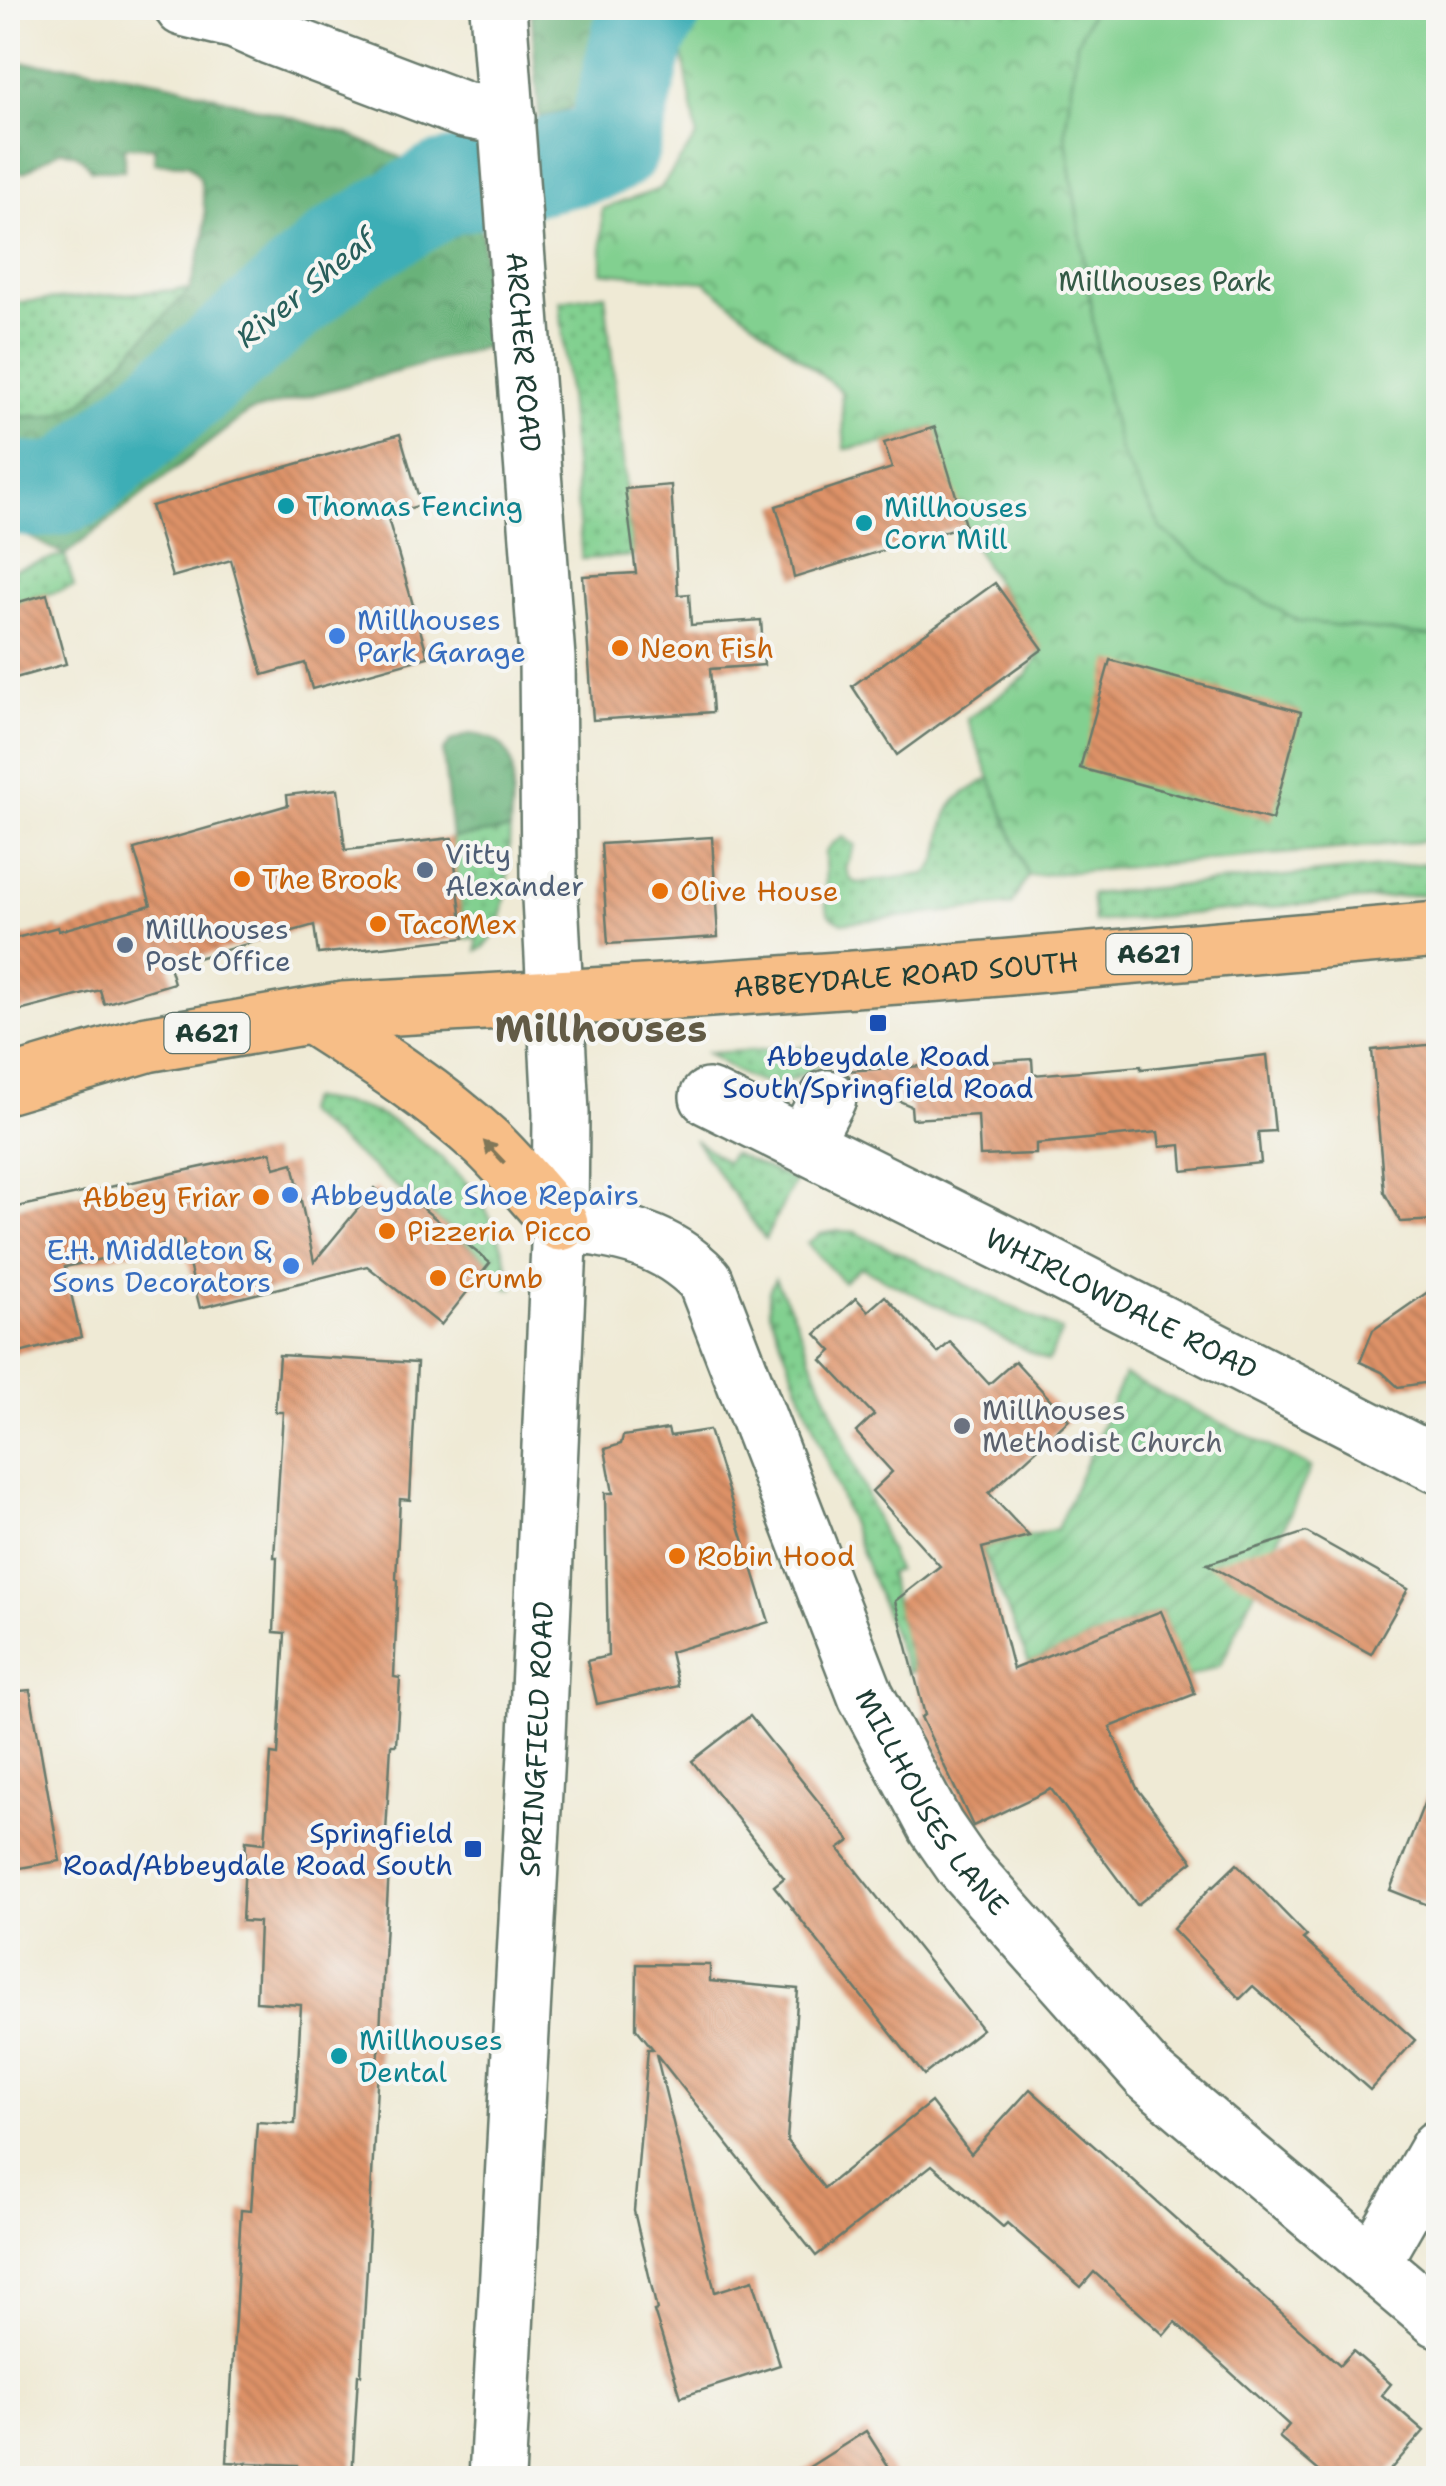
<svg xmlns="http://www.w3.org/2000/svg" width="1446" height="2486" font-family="'Shantell Sans',sans-serif">
<style>
.grass{fill:url(#grass-dots);stroke:#508662;stroke-width:2.5}
.forest{fill:url(#forest-crowns);stroke:#447857;stroke-width:2.5}
.park{fill:url(#park-crowns);stroke:#508662;stroke-width:2.5}
.garden{fill:url(#garden-furrows);stroke:#508662;stroke-width:2.5}
.pitch{fill:#82d090;stroke:#508662;stroke-width:2.5}
.lines{fill:none;stroke-linecap:round;stroke-linejoin:round}
.river{stroke:#3caeb6;stroke-width:95}
.building{fill:url(#building-back-hatch)}
.minor-casing{stroke:#687a6c;stroke-width:60}
.tertiary-casing{stroke:#687a6c;stroke-width:60}
.primary-casing{stroke:#687a6c;stroke-width:60}
.minor{stroke:#fff;stroke-width:55}
.tertiary{stroke:#fff;stroke-width:55}
.primary{stroke:#f7be87;stroke-width:55}
.oneway{fill:#807759}
.culture-dot{fill:#0f9aa8;stroke:#f6f6f2;stroke-width:4}
.shop-dot{fill:#3f7fe0;stroke:#f6f6f2;stroke-width:4}
.food-dot{fill:#e8710a;stroke:#f6f6f2;stroke-width:4}
.service-dot{fill:#5c6f8a;stroke:#f6f6f2;stroke-width:4}
.transit-dot{fill:#1a4fb4;stroke:#f6f6f2;stroke-width:4}
.worship-dot{fill:#6b7280;stroke:#f6f6f2;stroke-width:4}
.labels{text-anchor:middle;dominant-baseline:central;stroke-width:8;stroke-linejoin:round;paint-order:stroke}
.shield{fill:#f6f6f2;stroke:#60746d;stroke-width:2.5}
.shield-label{font-size:25px;font-weight:bold;fill:#1f3d34}
.park-label{font-size:28px;fill:#335a46;stroke:#f6f6f2}
.street-label{font-size:28px;fill:#1f3d34;stroke:#f6f6f2}
.culture-label{font-size:28px;fill:#0d838f;stroke:#f6f6f2;text-anchor:start}
.shop-label{font-size:28px;fill:#366cbe;stroke:#f6f6f2;text-anchor:start}
.food-label{font-size:28px;fill:#c56008;stroke:#f6f6f2;text-anchor:start}
.service-label{font-size:28px;fill:#4e5e75;stroke:#f6f6f2;text-anchor:start}
.transit-label{font-size:28px;fill:#164399;stroke:#f6f6f2}
.worship-label{font-size:28px;fill:#5b616d;stroke:#f6f6f2;text-anchor:start}
.water-label{font-size:30px;font-style:italic;fill:#285f5b;stroke:#f6f6f2}
.district-label{font-size:38px;font-weight:bold;fill:#625b46;stroke:#f6f6f2}
</style>
<defs>
<pattern id="grass-dots" width="8" height="8" patternUnits="userSpaceOnUse" patternTransform="scale(2.5)"><rect width="8" height="8" fill="#82d090"/><path d="M2 2h.1M6 6h.1" fill="none" stroke="#6aaa76" stroke-width="1.8" stroke-linecap="round"/></pattern>
<pattern id="forest-crowns" width="20" height="18" patternUnits="userSpaceOnUse" patternTransform="scale(2.5)"><rect width="20" height="18" fill="#69b27a"/><path d="M2 6a3 3 0 1 1 6 0M12 15a3 3 0 1 1 6 0" fill="none" stroke="#569265"/></pattern>
<pattern id="park-crowns" width="20" height="18" patternUnits="userSpaceOnUse" patternTransform="scale(2.5)"><rect width="20" height="18" fill="#82d090"/><path d="M2 6a3 3 0 1 1 6 0M12 15a3 3 0 1 1 6 0" fill="none" stroke="#6aaa76"/></pattern>
<pattern id="garden-furrows" width="10" height="10" patternUnits="userSpaceOnUse" patternTransform="scale(2.5)"><rect width="10" height="10" fill="#82d090"/><path d="M-1 1l2-2M0 10L10 0M9 11l2-2" fill="none" stroke="#6aaa76"/></pattern>
<pattern id="building-back-hatch" width="6" height="6" patternUnits="userSpaceOnUse" patternTransform="scale(2.5)"><rect width="6" height="6" fill="#de9268"/><path d="M-1 5l2 2M0 0l6 6M5-1l2 2" fill="none" stroke="#b37856"/></pattern>
</defs>
<rect width="100%" height="100%" fill="#f6f6f2"/>
<filter id="ink" filterUnits="userSpaceOnUse"><feTurbulence type="fractalNoise" baseFrequency=".01" numOctaves="2"/><feDisplacementMap in="SourceGraphic" scale="20" xChannelSelector="R" yChannelSelector="G"/><feConvolveMatrix kernelMatrix="1 2 1 2 8 2 1 2 1" color-interpolation-filters="sRGB"/></filter>
<filter id="wash" filterUnits="userSpaceOnUse"><feTurbulence type="fractalNoise" baseFrequency=".0048" numOctaves="4" result="noise"/><feDisplacementMap in="SourceGraphic" scale="40" xChannelSelector="R" yChannelSelector="G"/><feGaussianBlur stdDeviation="2.25" result="paint"/><feColorMatrix in="noise" values="0 0 0 0 0 0 0 0 0 0 0 0 0 0 0 0 0 1.4 0 .05"/><feComposite in="paint" operator="in"/></filter>
<g filter="url(#wash)">
<rect width="100%" height="100%" fill="#efead5"/>
<g class="grass">
<path d="M 190,289 L 82,403 C 54,418 39,420 8,414 L 8,303 Z"/>
<polygon points="605,294 633,556 582,559 560,301"/>
<polygon points="65,555 74,587 8,605 8,571"/>
<path d="M 990,778 L 1028,876 L 1011,905 L 842,923 L 829,915 L 826,907 L 825,853 L 832,844 L 843,837 L 855,845 L 846,869 L 851,880 L 857,883 L 926,874 C 948,856 937,829 951,807 C 959,794 977,786 990,778 Z"/>
<path d="M 510,830 C 507,861 511,938 477,951 L 477,938 L 464,938 L 452,838 Z"/>
<polygon points="1438,862 1438,893 1094,922 1091,894"/>
<path d="M 811,1047 L 820,1063 C 771,1100 752,1081 707,1053 Z"/>
<path d="M 311,1099 C 329,1101 348,1103 365,1109 C 404,1122 464,1171 484,1207 C 499,1232 507,1259 513,1288 L 508,1289 L 484,1271 L 490,1262 L 303,1112 L 308,1101 Z"/>
<polygon points="694,1139 726,1162 732,1153 795,1181 765,1239"/>
<polygon points="839,1231 855,1232 1062,1331 1048,1361 860,1267 843,1282 807,1243 821,1234"/>
<polygon points="775,1279 793,1314 897,1570 888,1573 913,1671 908,1673 769,1310 769,1291"/>
</g>
<g class="forest">
<path d="M 531,8 L 620,8 C 602,43 606,95 563,112 C 556,114 547,115 539,117 Z"/>
<path d="M 8,62 L 84,67 L 173,84 L 347,134 L 424,168 L 443,180 L 482,233 L 493,345 L 247,413 L 65,555 L 8,526 L 8,414 C 39,420 54,418 82,403 L 190,289 L 205,235 L 205,211 L 200,178 L 188,164 L 155,163 L 154,147 L 124,147 L 124,170 L 91,170 C 83,157 76,153 61,150 L 23,173 L 8,170 Z"/>
<path d="M 469,734 C 528,738 511,786 510,830 L 452,838 L 443,752 L 451,741 Z"/>
</g>
<path class="park" d="M 699,8 L 1438,8 L 1438,840 L 1028,876 L 967,719 L 1027,675 L 1042,649 C 1018,615 993,582 974,545 C 956,508 946,466 934,427 L 884,443 L 845,449 L 841,391 L 705,282 L 602,272 L 602,209 L 660,189 L 697,136 L 680,37 Z"/>
<polygon class="garden" points="1124,1375 1311,1467 1221,1665 1188,1677 1161,1611 1029,1663 982,1548 1057,1529"/>
<polygon class="pitch" points="1093,8 1438,8 1438,637 1299,621 1232,584 1162,530 1120,452 1098,354 1065,132 1077,43"/>
<g class="lines">
<path class="river" d="M 8,486 C 34,493 51,492 76,481 L 343,250 L 442,189 L 594,154 L 613,145 L 639,35 L 655,8"/>
</g>
<g id="blocks">
<g class="building">
<polygon points="935,427 965,525 794,578 787,543 776,506 892,468 884,443"/>
<polygon points="400,434 421,505 387,515 428,657 312,689 305,663 263,675 231,560 172,577 151,506"/>
<polygon points="671,485 678,595 689,594 691,625 761,620 764,665 710,669 713,712 593,720 583,576 636,573 625,489"/>
<polygon points="995,583 1043,649 897,755 852,686"/>
<polygon points="47,594 66,664 8,680 8,605"/>
<polygon points="1110,660 1301,712 1272,820 1080,768"/>
<polygon points="338,789 345,850 452,838 464,938 318,954 314,925 169,966 174,983 104,1004 100,990 8,1014 8,940 58,927 59,931 151,905 134,849 288,805 287,795"/>
<polygon points="712,837 718,937 608,944 601,844"/>
<polygon points="1438,1044 1438,1220 1401,1222 1384,1192 1372,1050"/>
<polygon points="1267,1055 1275,1131 1258,1132 1261,1163 1183,1171 1181,1145 1160,1147 1158,1132 1036,1144 1036,1154 980,1156 978,1115 912,1119 911,1106 854,1081 844,1071 1032,1059 1033,1075 1141,1066 1141,1069"/>
<polygon points="271,1152 275,1168 293,1163 314,1262 375,1188 395,1205 404,1193 490,1263 441,1325 367,1266 200,1308 183,1241 65,1267 81,1337 8,1356 8,1209"/>
<polygon points="1438,1285 1438,1381 1398,1387 1382,1372 1360,1362 1373,1330"/>
<polygon points="885,1296 938,1353 950,1342 989,1384 1015,1361 1069,1420 989,1493 1029,1536 982,1548 1013,1669 1161,1611 1189,1677 1195,1694 1110,1727 1137,1788 1193,1861 1137,1905 1051,1789 973,1826 921,1717 925,1715 895,1601 940,1566 872,1491 892,1472 856,1432 874,1415 822,1360 832,1351 816,1334 856,1298 868,1311"/>
<polygon points="279,1355 417,1363 410,1500 400,1499 396,1579 398,1580 394,1677 400,1678 396,1745 391,1745 388,1798 385,1850 390,1850 361,2375 358,2375 352,2478 296,2478 297,2465 227,2462 241,2210 251,2211 257,2122 295,2124 301,2005 256,2002 259,1922 242,1921 246,1841 265,1843 271,1754 278,1755 285,1633 274,1632 277,1557 274,1557 283,1412 275,1412"/>
<polygon points="668,1429 670,1436 709,1430 769,1622 670,1652 678,1686 597,1704 587,1661 608,1656 605,1493 613,1493 605,1449 621,1444 623,1436"/>
<polygon points="1306,1532 1408,1589 1371,1654 1207,1564"/>
<polygon points="30,1690 60,1861 8,1870 8,1692"/>
<polygon points="750,1716 850,1841 839,1849 982,2029 924,2075 774,1886 784,1878 692,1761"/>
<polygon points="1436,1773 1438,1774 1438,1909 1390,1890"/>
<polygon points="1237,1864 1307,1936 1303,1939 1415,2040 1370,2090 1253,1986 1240,1999 1173,1929 1212,1886 1213,1887"/>
<polygon points="637,1964 710,1965 710,1981 798,1989 787,2141 824,2188 931,2102 971,2154 1030,2089 1340,2365 1353,2351 1391,2384 1382,2395 1424,2431 1383,2478 1327,2478 1279,2437 1289,2425 1175,2322 1164,2335 1094,2272 1081,2287 1007,2223 1003,2227 932,2165 816,2256 656,2054 715,2292 753,2280 780,2365 681,2397 654,2311 657,2310 634,2211 648,2049 653,2049 636,2028"/>
<polygon points="866,2431 896,2478 792,2478"/>
</g>
</g>
</g>
<g filter="url(#ink)">
<use href="#blocks" fill-opacity="0" stroke="#687a6c" stroke-width="2.5"/>
<g class="lines">
<g class="minor-casing">
<g id="minor">
<polyline points="183,8 236,21 272,37 464,110 507,118"/>
<path id="s1" d="M 708,1097 L 1039,1261 L 1438,1465"/>
<polyline points="804,1143 828,1098"/>
<polyline points="1372,2263 1438,2148"/>
<path id="s2" d="M 497,2478 L 537,1735 L 560,1223"/>
</g>
</g>
<g class="tertiary-casing">
<g id="tertiary">
<path id="s3" d="M 498,8 L 547,658 L 549,878 L 561,1113 L 560,1223 C 617,1231 663,1236 705,1280 L 866,1696 L 936,1827 L 963,1866 L 1149,2075 L 1438,2319"/>
</g>
</g>
<g class="primary-casing">
<g id="primary">
<path d="M 311,1016 C 372,1055 434,1094 487,1143 C 513,1168 536,1197 560,1223"/>
<path id="s4" d="M 8,1085 L 147,1044 L 343,1010 L 696,990 L 940,973 L 1438,930"/>
</g>
</g>
<use href="#minor" class="minor"/>
<use href="#tertiary" class="tertiary"/>
<use href="#primary" class="primary"/>
</g>
<defs><path id="oneway-solid" d="M-6-.8H1V-3.2L6.5 0L1 3.2V.8H-6Z" transform="scale(2.5)"/></defs>
<use class="oneway" href="#oneway-solid" transform="translate(494 1152) rotate(-134)"/>
</g>
<g class="culture-dot">
<circle cx="286" cy="506" r="10"/>
<circle cx="864" cy="523" r="10"/>
<circle cx="339" cy="2056" r="10"/>
</g>
<g class="shop-dot">
<circle cx="337" cy="636" r="10"/>
<circle cx="290" cy="1195" r="10"/>
<circle cx="291" cy="1266" r="10"/>
</g>
<g class="food-dot">
<circle cx="620" cy="648" r="10"/>
<circle cx="242" cy="879" r="10"/>
<circle cx="660" cy="891" r="10"/>
<circle cx="378" cy="924" r="10"/>
<circle cx="261" cy="1197" r="10"/>
<circle cx="387" cy="1231" r="10"/>
<circle cx="438" cy="1278" r="10"/>
<circle cx="677" cy="1556" r="10"/>
</g>
<g class="service-dot">
<circle cx="425" cy="870" r="10"/>
<circle cx="125" cy="945" r="10"/>
</g>
<g class="transit-dot">
<rect x="868" y="1013" width="20" height="20" rx="5"/>
<rect x="463" y="1839" width="20" height="20" rx="5"/>
</g>
<circle class="worship-dot" cx="962" cy="1426" r="10"/>
<g class="labels">
<g class="shield">
<rect x="1106.5" y="934" width="85" height="40" rx="8"/>
<rect x="164.5" y="1013" width="85" height="40" rx="8"/>
</g>
<g class="shield-label">
<text x="1149" y="954">A621</text>
<text x="207" y="1033">A621</text>
</g>
<g class="park-label">
<text x="1165" y="281">Millhouses Park</text>
</g>
<g class="street-label">
<text stroke="none"><textPath href="#s3" startOffset="345">ARCHER ROAD</textPath></text>
<text stroke="none"><textPath href="#s4" startOffset="908">ABBEYDALE ROAD SOUTH</textPath></text>
<text stroke="none"><textPath href="#s1" startOffset="462">WHIRLOWDALE ROAD</textPath></text>
<text stroke="none"><textPath href="#s2" startOffset="740">SPRINGFIELD ROAD</textPath></text>
<text stroke="none"><textPath href="#s3" startOffset="1948">MILLHOUSES LANE</textPath></text>
</g>
<g class="culture-label">
<text x="306" y="506">Thomas Fencing</text>
<text x="884" y="507">Millhouses<tspan x="884" dy="32">Corn Mill</tspan></text>
<text x="359" y="2040">Millhouses<tspan x="359" dy="32">Dental</tspan></text>
</g>
<g class="shop-label">
<text x="357" y="620">Millhouses<tspan x="357" dy="32">Park Garage</tspan></text>
<text x="310" y="1195">Abbeydale Shoe Repairs</text>
<text x="271" y="1250" text-anchor="end">E.H. Middleton &amp;<tspan x="271" dy="32">Sons Decorators</tspan></text>
</g>
<g class="food-label">
<text x="640" y="648">Neon Fish</text>
<text x="262" y="879">The Brook</text>
<text x="680" y="891">Olive House</text>
<text x="398" y="924">TacoMex</text>
<text x="241" y="1197" text-anchor="end">Abbey Friar</text>
<text x="407" y="1231">Pizzeria Picco</text>
<text x="458" y="1278">Crumb</text>
<text x="697" y="1556">Robin Hood</text>
</g>
<g class="service-label">
<text x="445" y="854">Vitty<tspan x="445" dy="32">Alexander</tspan></text>
<text x="145" y="929">Millhouses<tspan x="145" dy="32">Post Office</tspan></text>
</g>
<g class="transit-label">
<text x="878" y="1056">Abbeydale Road<tspan x="878" dy="32">South/Springfield Road</tspan></text>
<text x="453" y="1833" text-anchor="end">Springfield<tspan x="453" dy="32">Road/Abbeydale Road South</tspan></text>
</g>
<g class="worship-label">
<text x="982" y="1410">Millhouses<tspan x="982" dy="32">Methodist Church</tspan></text>
</g>
<g class="water-label">
<text transform="translate(305 288) rotate(-39)">River Sheaf</text>
</g>
<g class="district-label">
<text x="601" y="1028">Millhouses</text>
</g>
</g>
<rect width="1446" height="2486" fill="none" stroke="#f6f6f2" stroke-width="40"/>
</svg>
